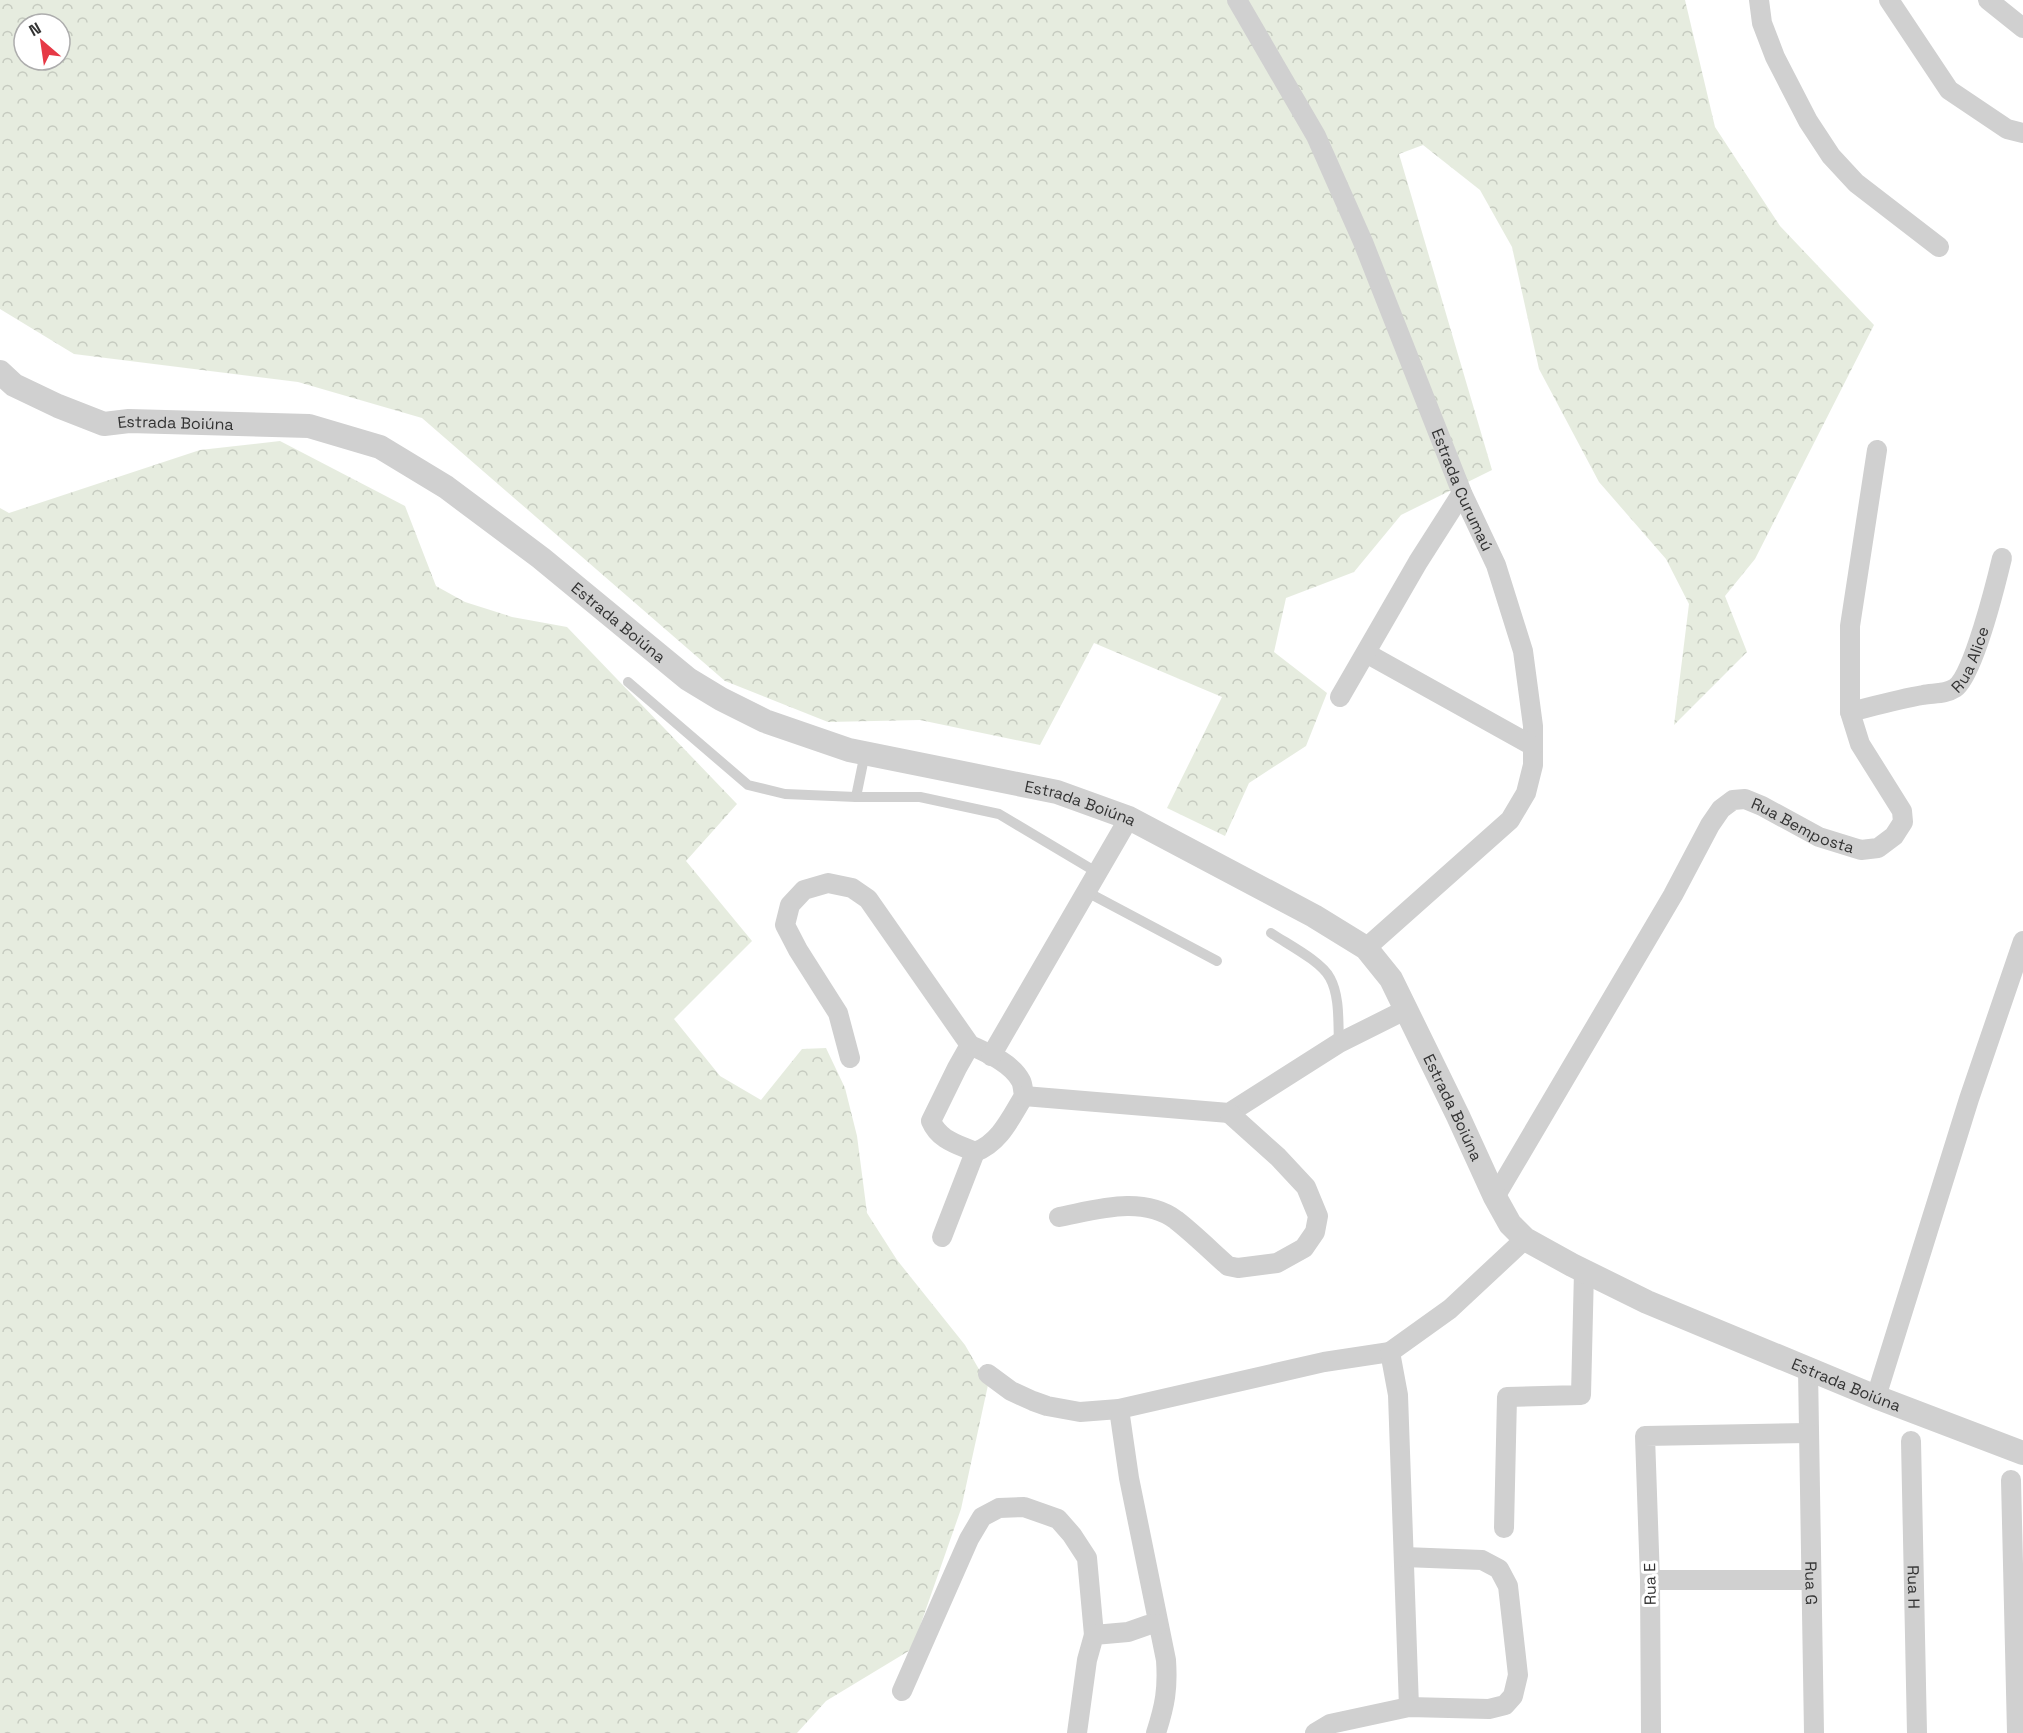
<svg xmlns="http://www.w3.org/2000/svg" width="2023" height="1733" font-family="'Space Grotesk',sans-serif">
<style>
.forest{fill:url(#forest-crowns);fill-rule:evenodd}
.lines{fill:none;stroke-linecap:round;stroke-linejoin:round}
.service{stroke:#d0d0d0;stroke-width:10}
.minor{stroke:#d0d0d0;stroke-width:20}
.tertiary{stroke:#d0d0d0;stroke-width:24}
.labels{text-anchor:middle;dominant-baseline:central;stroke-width:6;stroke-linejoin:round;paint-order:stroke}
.street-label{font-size:16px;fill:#333;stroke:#fff}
</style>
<defs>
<pattern id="forest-crowns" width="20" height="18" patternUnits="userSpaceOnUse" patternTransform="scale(1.5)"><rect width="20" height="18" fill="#e6ecdf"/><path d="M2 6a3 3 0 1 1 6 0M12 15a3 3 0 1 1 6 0" fill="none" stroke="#c6cbc0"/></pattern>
</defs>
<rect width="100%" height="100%" fill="#fff"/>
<g class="forest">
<path d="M 0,0 L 1685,0 L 1715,127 L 1780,226 L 1874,325 L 1755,559 L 1725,596 L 1747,652 L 1674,725 L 1689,604 L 1666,559 L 1599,482 L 1539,369 L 1512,247 L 1480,190 L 1423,145 L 1399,154 L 1492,470 L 1401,515 L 1354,572 L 1286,598 L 1274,652 L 1327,693 L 1306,746 L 1249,783 L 1225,836 L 1167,808 L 1222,697 L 1094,643 L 1040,745 L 920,720 L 828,722 L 725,681 L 422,418 L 298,382 L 74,354 L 0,309 ZM 24,24 L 60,24 L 60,60 L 24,60 Z"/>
<polygon points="280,441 405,506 436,586 465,602 512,617 567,627 737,804 686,861 752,941 674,1019 720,1076 761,1100 802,1049 826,1048 845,1088 857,1136 867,1213 897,1260 965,1345 988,1385 961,1509 912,1649 826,1701 797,1733 0,1733 0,508 9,513 200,450"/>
</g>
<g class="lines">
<g class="service">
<polyline points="628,682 748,785 785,794 856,797 920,797 999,814 1098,873"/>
<polyline points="856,797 865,753"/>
<polyline points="1087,892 1217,961"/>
<path d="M 1271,933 C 1287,944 1321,961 1330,978 C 1340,996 1338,1023 1339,1043"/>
</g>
<g class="minor">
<path id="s1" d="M 1237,0 L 1316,136 L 1363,242 L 1462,493 L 1496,565 L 1523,651 L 1533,726 L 1533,765 L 1526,793 L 1510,820 L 1366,948"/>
<polyline points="1759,0 1762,23 1775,57 1808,121 1831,156 1856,183 1939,247"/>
<polyline points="1889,0 1949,90 2007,129 2023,133"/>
<polyline points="1988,0 2023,28"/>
<polyline points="1366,653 1533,746"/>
<polyline points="1340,697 1418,562 1462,493"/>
<path id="s2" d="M 1850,712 C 1874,706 1899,699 1923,695 C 1933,693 1946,694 1955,688 C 1973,676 1996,583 2002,558"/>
<path d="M 970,1045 C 987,1053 1012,1063 1021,1081 C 1023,1085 1023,1091 1024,1096 C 1011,1117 1000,1143 975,1152 C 957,1144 939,1140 931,1121 L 957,1068 Z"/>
<polyline points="991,1056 1129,818"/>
<polyline points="850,1058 838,1013 798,950 785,925 790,905 804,890 828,883 852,888 868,899 970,1045"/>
<polyline points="1024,1096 1229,1113 1339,1043 1407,1009"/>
<path id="s3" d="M 1495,1197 L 1673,895 L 1710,825 L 1721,809 L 1733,800 L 1745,799 L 1762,806 L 1819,837 L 1861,850 L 1878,848 L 1894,836 L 1903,822 L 1902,811 L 1860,744 L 1850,712 L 1850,626 L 1877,450"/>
<path d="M 1059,1217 C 1096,1210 1142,1195 1176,1220 C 1194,1234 1211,1251 1228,1266 L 1238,1268 L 1277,1263 L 1304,1248 L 1315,1232 L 1318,1216 L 1306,1187 L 1278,1157 L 1229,1113"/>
<polyline points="942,1237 975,1152"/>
<path id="s4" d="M 1808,1369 L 1814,1733"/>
<polyline points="988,1374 1011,1391 1033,1401 1047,1406 1080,1412 1119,1409 1324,1362 1390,1352"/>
<polyline points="1876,1397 1969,1099 2023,941"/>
<path d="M 1119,1409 L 1129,1478 L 1166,1660 C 1168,1689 1165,1705 1156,1733"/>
<path id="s5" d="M 1911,1441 L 1917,1733"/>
<polyline points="2011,1480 2017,1733"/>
<polyline points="1504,1528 1507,1397 1581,1395 1584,1271"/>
<polyline points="1650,1580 1810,1580"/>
<polyline points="902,1691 969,1539 982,1517 999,1508 1024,1507 1058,1519 1072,1535 1087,1558 1094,1635"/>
<polyline points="1409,1707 1398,1395 1390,1352 1450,1309 1525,1239"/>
<polyline points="1077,1733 1087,1660 1094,1635 1128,1632 1148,1625 1158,1624"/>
<polyline points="1315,1733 1330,1724 1409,1707 1489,1709 1505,1705 1513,1696 1518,1675 1508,1586 1499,1569 1482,1560 1404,1557"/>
<polyline points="1651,1733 1650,1580 1645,1436 1808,1433"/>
</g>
<path class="tertiary" id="s6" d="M 0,372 L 14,385 L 58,406 L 104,424 L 129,421 L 309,426 L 380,447 L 446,487 L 541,558 L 688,679 L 721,699 L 765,721 L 849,750 L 1057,792 L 1129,818 L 1314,916 L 1366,948 L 1391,979 L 1458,1116 L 1495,1197 L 1510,1224 L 1525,1239 L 1572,1265 L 1647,1302 L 1876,1397 L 2023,1453"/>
</g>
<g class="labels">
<g class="street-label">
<text stroke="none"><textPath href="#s6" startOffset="189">Estrada Boiúna</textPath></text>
<text stroke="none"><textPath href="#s1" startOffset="540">Estrada Curumaú</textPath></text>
<text stroke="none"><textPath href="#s6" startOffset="693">Estrada Boiúna</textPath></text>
<text stroke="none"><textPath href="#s2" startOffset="141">Rua Alice</textPath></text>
<text stroke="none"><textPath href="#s6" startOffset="1197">Estrada Boiúna</textPath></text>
<text stroke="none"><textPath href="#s3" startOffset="540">Rua Bemposta</textPath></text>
<text stroke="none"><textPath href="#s6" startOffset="1701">Estrada Boiúna</textPath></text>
<text stroke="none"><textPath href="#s6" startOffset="2205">Estrada Boiúna</textPath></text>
<text stroke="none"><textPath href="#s4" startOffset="214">Rua G</textPath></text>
<text transform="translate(1650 1584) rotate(-91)">Rua E</text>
<text stroke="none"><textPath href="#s5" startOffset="146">Rua H</textPath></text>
</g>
</g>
<g transform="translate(42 42) rotate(331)"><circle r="28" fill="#ffffff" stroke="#adadad" stroke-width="1.5"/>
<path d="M0-4.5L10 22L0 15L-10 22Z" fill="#e63946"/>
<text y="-9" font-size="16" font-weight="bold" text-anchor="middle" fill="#333333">N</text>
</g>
</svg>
